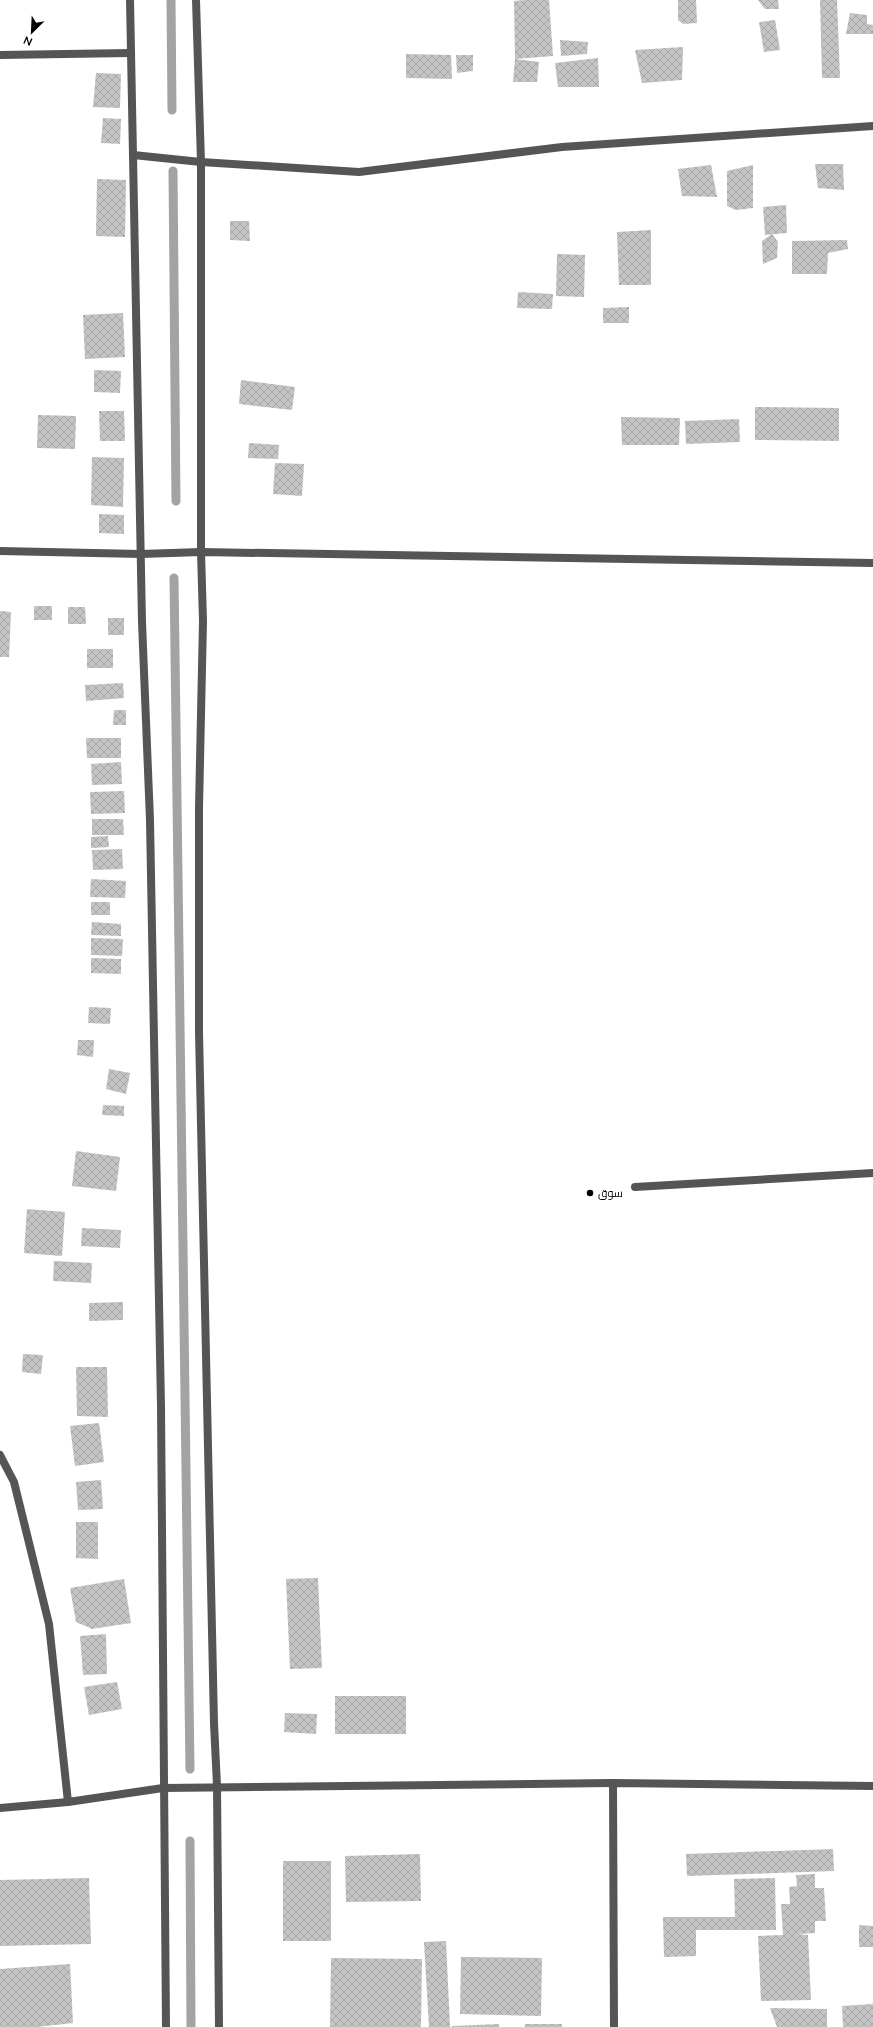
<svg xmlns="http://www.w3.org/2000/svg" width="873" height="2027" font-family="Mulish,Cairo,sans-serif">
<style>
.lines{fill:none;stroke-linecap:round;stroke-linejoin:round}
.stream{stroke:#a3a3a3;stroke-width:9}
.building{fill:url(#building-cross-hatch)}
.lane{stroke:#555;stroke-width:8}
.street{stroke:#555;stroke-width:8}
.poi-dot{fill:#000;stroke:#fff;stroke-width:1.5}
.labels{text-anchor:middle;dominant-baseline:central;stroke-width:3.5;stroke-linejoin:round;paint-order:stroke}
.poi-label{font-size:11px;fill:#000;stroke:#fff;text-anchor:start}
</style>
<defs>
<pattern id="building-cross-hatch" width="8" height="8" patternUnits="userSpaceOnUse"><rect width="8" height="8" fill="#c4c4c4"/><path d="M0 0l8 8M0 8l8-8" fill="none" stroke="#a7a7a7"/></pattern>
</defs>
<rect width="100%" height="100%" fill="#fff"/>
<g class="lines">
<g class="stream">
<polyline points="171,0 172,110"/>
<polyline points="173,171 176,501"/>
<polyline points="174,578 190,1769"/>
<polyline points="190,1841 191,2027"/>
</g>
</g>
<g class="building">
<polygon points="525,0 549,0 553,56 515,59 514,1"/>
<polygon points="678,0 696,0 697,23 683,24 678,20"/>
<polygon points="758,0 778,0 779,9 765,9"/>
<polygon points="820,0 837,0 840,78 822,78"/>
<polygon points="850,13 867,15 867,24 873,25 873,34 846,34"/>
<polygon points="775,20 780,50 764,52 759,22"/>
<polygon points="560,40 588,42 587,54 561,56"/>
<polygon points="683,47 682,80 642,83 635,50"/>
<polygon points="406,54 451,55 452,79 406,78"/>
<polygon points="456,55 473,55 473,71 457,73"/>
<polygon points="598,58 599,87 558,87 555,63"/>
<polygon points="515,59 539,62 537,82 513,82"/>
<polygon points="96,73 121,74 120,108 93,107"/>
<polygon points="103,118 121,119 120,144 101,143"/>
<polygon points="815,164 843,164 844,190 818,188"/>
<polygon points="711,165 717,197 682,196 678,169"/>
<polygon points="753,165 753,208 736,210 727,206 727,171"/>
<polygon points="97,179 126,180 125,237 96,236"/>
<polygon points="786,205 787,233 765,235 763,207"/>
<polygon points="230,221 249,221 250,241 230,240"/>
<polygon points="651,230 651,285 619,285 617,232"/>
<polygon points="772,234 778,242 777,258 763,264 762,241"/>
<polygon points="847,240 848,249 828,253 827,274 792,274 792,241"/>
<polygon points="557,254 585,255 584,297 556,296"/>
<polygon points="518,292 553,294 552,309 517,308"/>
<polygon points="629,307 629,323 603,323 603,308"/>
<polygon points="123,313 125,357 85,359 83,315"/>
<polygon points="94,370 121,371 120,393 94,392"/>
<polygon points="241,380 295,387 292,410 239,404"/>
<polygon points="755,407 839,408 839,441 755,440"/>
<polygon points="99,411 124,411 125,441 100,441"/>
<polygon points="38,415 76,416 75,449 37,448"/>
<polygon points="621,417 680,418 679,445 622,445"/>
<polygon points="739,419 740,442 686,444 685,421"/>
<polygon points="249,443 279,445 278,459 248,458"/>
<polygon points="92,457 124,458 123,507 91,505"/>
<polygon points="275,463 304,464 302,496 273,494"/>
<polygon points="99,514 124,515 124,534 99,533"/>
<rect x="34" y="606" width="18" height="14"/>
<polygon points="68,607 85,607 86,624 68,624"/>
<polygon points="0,611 11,612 9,657 0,657"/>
<rect x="108" y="618" width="16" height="17"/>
<rect x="87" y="649" width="26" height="19"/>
<polygon points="123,683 124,698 86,701 85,685"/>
<polygon points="114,710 126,710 126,725 113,725"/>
<polygon points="86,738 121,738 121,758 87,758"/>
<polygon points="121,762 122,784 92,785 91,764"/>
<polygon points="124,791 125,813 91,814 90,792"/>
<polygon points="92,819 123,819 124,835 92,835"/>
<polygon points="108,836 109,847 91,848 91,837"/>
<polygon points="122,849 123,869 93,870 92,850"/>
<polygon points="91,879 126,881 125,898 90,897"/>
<rect x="91" y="902" width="19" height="13"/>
<polygon points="92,922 121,924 121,936 91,935"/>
<polygon points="91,938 123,939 122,956 91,955"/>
<polygon points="91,958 121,959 121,974 91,973"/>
<polygon points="89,1007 111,1008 110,1024 88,1023"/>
<polygon points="78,1040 94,1040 93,1057 77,1055"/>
<polygon points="109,1069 130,1073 126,1094 106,1089"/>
<polygon points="103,1105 124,1106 124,1116 102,1115"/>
<polygon points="76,1151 120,1157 116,1191 72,1186"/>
<polygon points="27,1209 65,1212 62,1256 24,1253"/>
<polygon points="82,1228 121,1230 120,1248 81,1246"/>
<polygon points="54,1261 92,1263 91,1283 53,1281"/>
<polygon points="123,1302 123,1320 89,1321 89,1303"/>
<polygon points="23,1354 43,1355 41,1374 22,1372"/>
<polygon points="76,1367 107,1367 108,1417 77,1416"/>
<polygon points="99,1423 104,1462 75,1466 70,1426"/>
<polygon points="101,1480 103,1509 78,1510 76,1482"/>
<polygon points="76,1522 98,1522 98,1559 76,1558"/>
<polygon points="318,1578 322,1668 290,1669 286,1579"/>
<polygon points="124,1579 131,1623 92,1629 76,1622 70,1588"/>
<polygon points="106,1634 107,1674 83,1675 80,1636"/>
<polygon points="117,1682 122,1709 89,1715 84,1687"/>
<rect x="335" y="1696" width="71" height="38"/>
<polygon points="285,1713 317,1714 316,1734 284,1732"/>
<polygon points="833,1849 834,1871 687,1876 686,1854"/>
<polygon points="420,1854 421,1901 346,1902 345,1856"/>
<rect x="283" y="1861" width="48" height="80"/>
<polygon points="815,1874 815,1888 824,1888 826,1921 815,1921 815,1933 797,1934 808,1935 811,2000 761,2001 758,1936 783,1935 781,1904 790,1904 789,1887 797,1886 796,1875"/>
<polygon points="89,1878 91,1944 0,1946 0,1880"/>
<polygon points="775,1878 776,1930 696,1930 696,1956 664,1957 663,1917 735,1917 734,1879"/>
<polygon points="859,1925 873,1926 873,1947 859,1947"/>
<polygon points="446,1941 450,2027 429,2027 424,1942"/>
<polygon points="461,1957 542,1958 541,2016 460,2014"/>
<polygon points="331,1958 422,1959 421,2027 330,2027"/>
<polygon points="70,1964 73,2023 37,2027 0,2027 0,1969"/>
<polygon points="873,2004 873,2027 843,2027 842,2006"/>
<polygon points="770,2008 827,2009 827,2027 777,2027"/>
<polygon points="499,2024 499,2027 452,2027 452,2026"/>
<rect x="525" y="2024" width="37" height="3"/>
</g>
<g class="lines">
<polyline class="lane" points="635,1187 873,1173"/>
<g class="street">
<polyline points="130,0 142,622 150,820 154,1039 161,1406 166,2027"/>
<polyline points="196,0 201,162 201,552 203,621 199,808 199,1032 214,1723 217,1786 219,2027"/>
<polyline points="0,55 131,53"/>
<polyline points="133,155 201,162 359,172 562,147 873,126"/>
<polyline points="0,551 141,554 201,552 873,563"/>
<polyline points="0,1455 14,1482 49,1624 68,1802"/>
<polyline points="0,1808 68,1802 163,1788 613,1783"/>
<polyline points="614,2027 613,1783 873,1786"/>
</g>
</g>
<circle class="poi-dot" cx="590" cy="1193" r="4"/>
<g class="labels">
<g class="poi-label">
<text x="598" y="1193">سوق</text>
</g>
</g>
<g transform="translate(32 32) rotate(204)" stroke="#ffffff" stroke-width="3" paint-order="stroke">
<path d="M0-3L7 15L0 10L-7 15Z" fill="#000000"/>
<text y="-6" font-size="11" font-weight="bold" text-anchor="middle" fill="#000000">N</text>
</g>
</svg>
